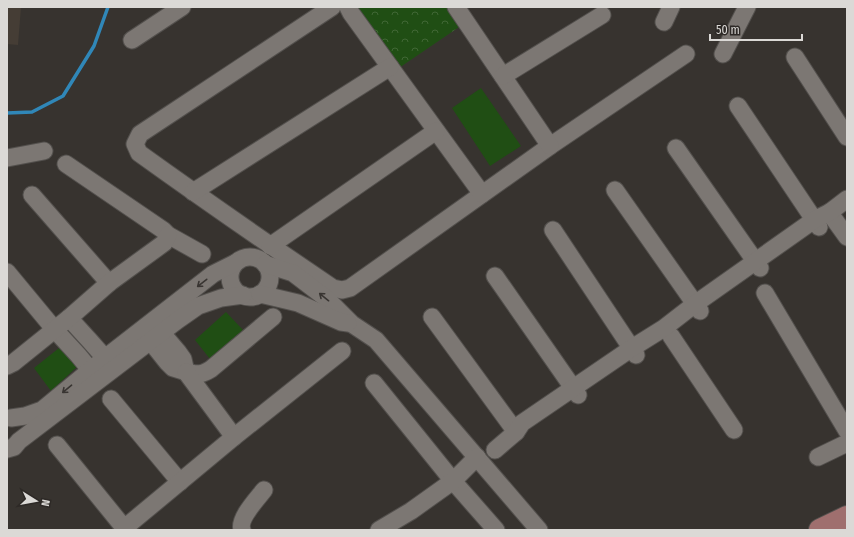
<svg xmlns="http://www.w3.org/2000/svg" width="854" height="537" font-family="'Fira Sans Condensed',sans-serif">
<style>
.built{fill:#453d35}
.grass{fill:#204e14}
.park{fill:url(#park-crowns)}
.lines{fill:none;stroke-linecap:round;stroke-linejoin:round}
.stream{stroke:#3087b8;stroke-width:3.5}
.minor-casing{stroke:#53504d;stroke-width:19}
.major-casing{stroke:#53504d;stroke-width:24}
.minor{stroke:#7c7773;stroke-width:17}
.major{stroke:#9f6f6e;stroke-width:22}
.oneway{stroke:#393532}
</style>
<defs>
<pattern id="park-crowns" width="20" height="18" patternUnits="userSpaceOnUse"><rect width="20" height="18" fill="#204e14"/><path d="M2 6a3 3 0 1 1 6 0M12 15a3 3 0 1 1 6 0" fill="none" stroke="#406735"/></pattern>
</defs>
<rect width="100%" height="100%" fill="#37332f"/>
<polygon class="built" points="7,7 21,7 18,45 7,44"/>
<g class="grass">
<polygon points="481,88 521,146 490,166 452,108"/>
<polygon points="226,312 243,330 210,359 195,340"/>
<polygon points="64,344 80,364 51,391 34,368"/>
</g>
<polygon class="park" points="354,7 454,7 465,23 396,70"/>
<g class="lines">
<polyline class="stream" points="7,113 32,112 63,96 94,46 108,7"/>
<g class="minor-casing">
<g id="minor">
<path d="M 332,7 L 140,134 L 135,144 L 139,153 C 203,199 268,244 333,288 L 342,290 L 350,288 L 550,146 L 686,54"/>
<polyline points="348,7 351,13 482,194"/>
<polyline points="456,7 550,146"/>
<polyline points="664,22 671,7"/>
<polyline points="132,40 182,7"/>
<polyline points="723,54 747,7"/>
<polyline points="795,57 847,137"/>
<polyline points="503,76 602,15"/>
<polyline points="738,106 819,227"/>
<polyline points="676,148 760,268"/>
<polyline points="7,158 44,151"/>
<polyline points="66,164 163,230 168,235 202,254"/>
<polyline points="615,190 700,311"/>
<polyline points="193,192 390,67"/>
<polyline points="32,195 109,283"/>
<polyline points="830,212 834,219 847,237"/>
<polyline points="553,230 636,355"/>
<polyline points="270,246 436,131"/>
<circle cx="250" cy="277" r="20"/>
<polyline points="265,264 293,273 327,299 352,324 376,340 539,530"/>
<polyline points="7,272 55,330 78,355 97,378"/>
<polyline points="495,276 578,395"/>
<polyline points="765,293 847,431"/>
<polyline points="260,294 298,303 341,322 348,323"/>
<polyline points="432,317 516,432"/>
<polyline points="69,318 90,341 113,367"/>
<polyline points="144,333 167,362 173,368 186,372 183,359 178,352 155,325"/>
<polyline points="671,336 734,430"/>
<polyline points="7,366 13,363 69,318 109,283 164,243 168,235"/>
<path d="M 186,372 C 197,374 200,376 211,369 L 273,317"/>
<polyline points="186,372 234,437"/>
<polyline points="374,383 453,481 496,530"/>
<polyline points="111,399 180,482"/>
<polyline points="11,418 25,416 42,410 105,358 213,274 235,263"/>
<polyline points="57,445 121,524 128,525 134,520 234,437 342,351"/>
<polyline points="7,449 14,447 19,441 178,320 198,306 221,298 243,295"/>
<polyline points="495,450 516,432 522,423 632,348 664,328 695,304 814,220 830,212 847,199"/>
<polyline points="818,457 847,443"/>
<path d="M 242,530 C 238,519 257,499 264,490"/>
<polyline points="379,530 411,511 453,481 477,457"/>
</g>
</g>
<g class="major-casing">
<polyline id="major" points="820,530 847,517"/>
</g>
<use href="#minor" class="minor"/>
<use href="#major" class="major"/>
</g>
<defs><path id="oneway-shaft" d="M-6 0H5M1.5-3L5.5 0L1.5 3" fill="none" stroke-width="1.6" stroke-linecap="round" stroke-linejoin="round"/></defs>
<g class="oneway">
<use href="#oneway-shaft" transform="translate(202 283) rotate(142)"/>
<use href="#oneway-shaft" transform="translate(324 297) rotate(-141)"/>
<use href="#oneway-shaft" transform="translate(67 389) rotate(140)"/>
</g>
<rect width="854" height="537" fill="none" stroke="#dbd9d6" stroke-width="16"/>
<g transform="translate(36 501) rotate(101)" stroke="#2d2926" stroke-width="3" paint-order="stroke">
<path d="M0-3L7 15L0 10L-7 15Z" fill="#dbd9d6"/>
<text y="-6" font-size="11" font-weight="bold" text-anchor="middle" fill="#dbd9d6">N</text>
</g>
<path d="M710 34v6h92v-6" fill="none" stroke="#dbd9d6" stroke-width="2"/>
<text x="716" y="34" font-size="12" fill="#dbd9d6" stroke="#2d2926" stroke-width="3" paint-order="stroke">50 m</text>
</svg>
